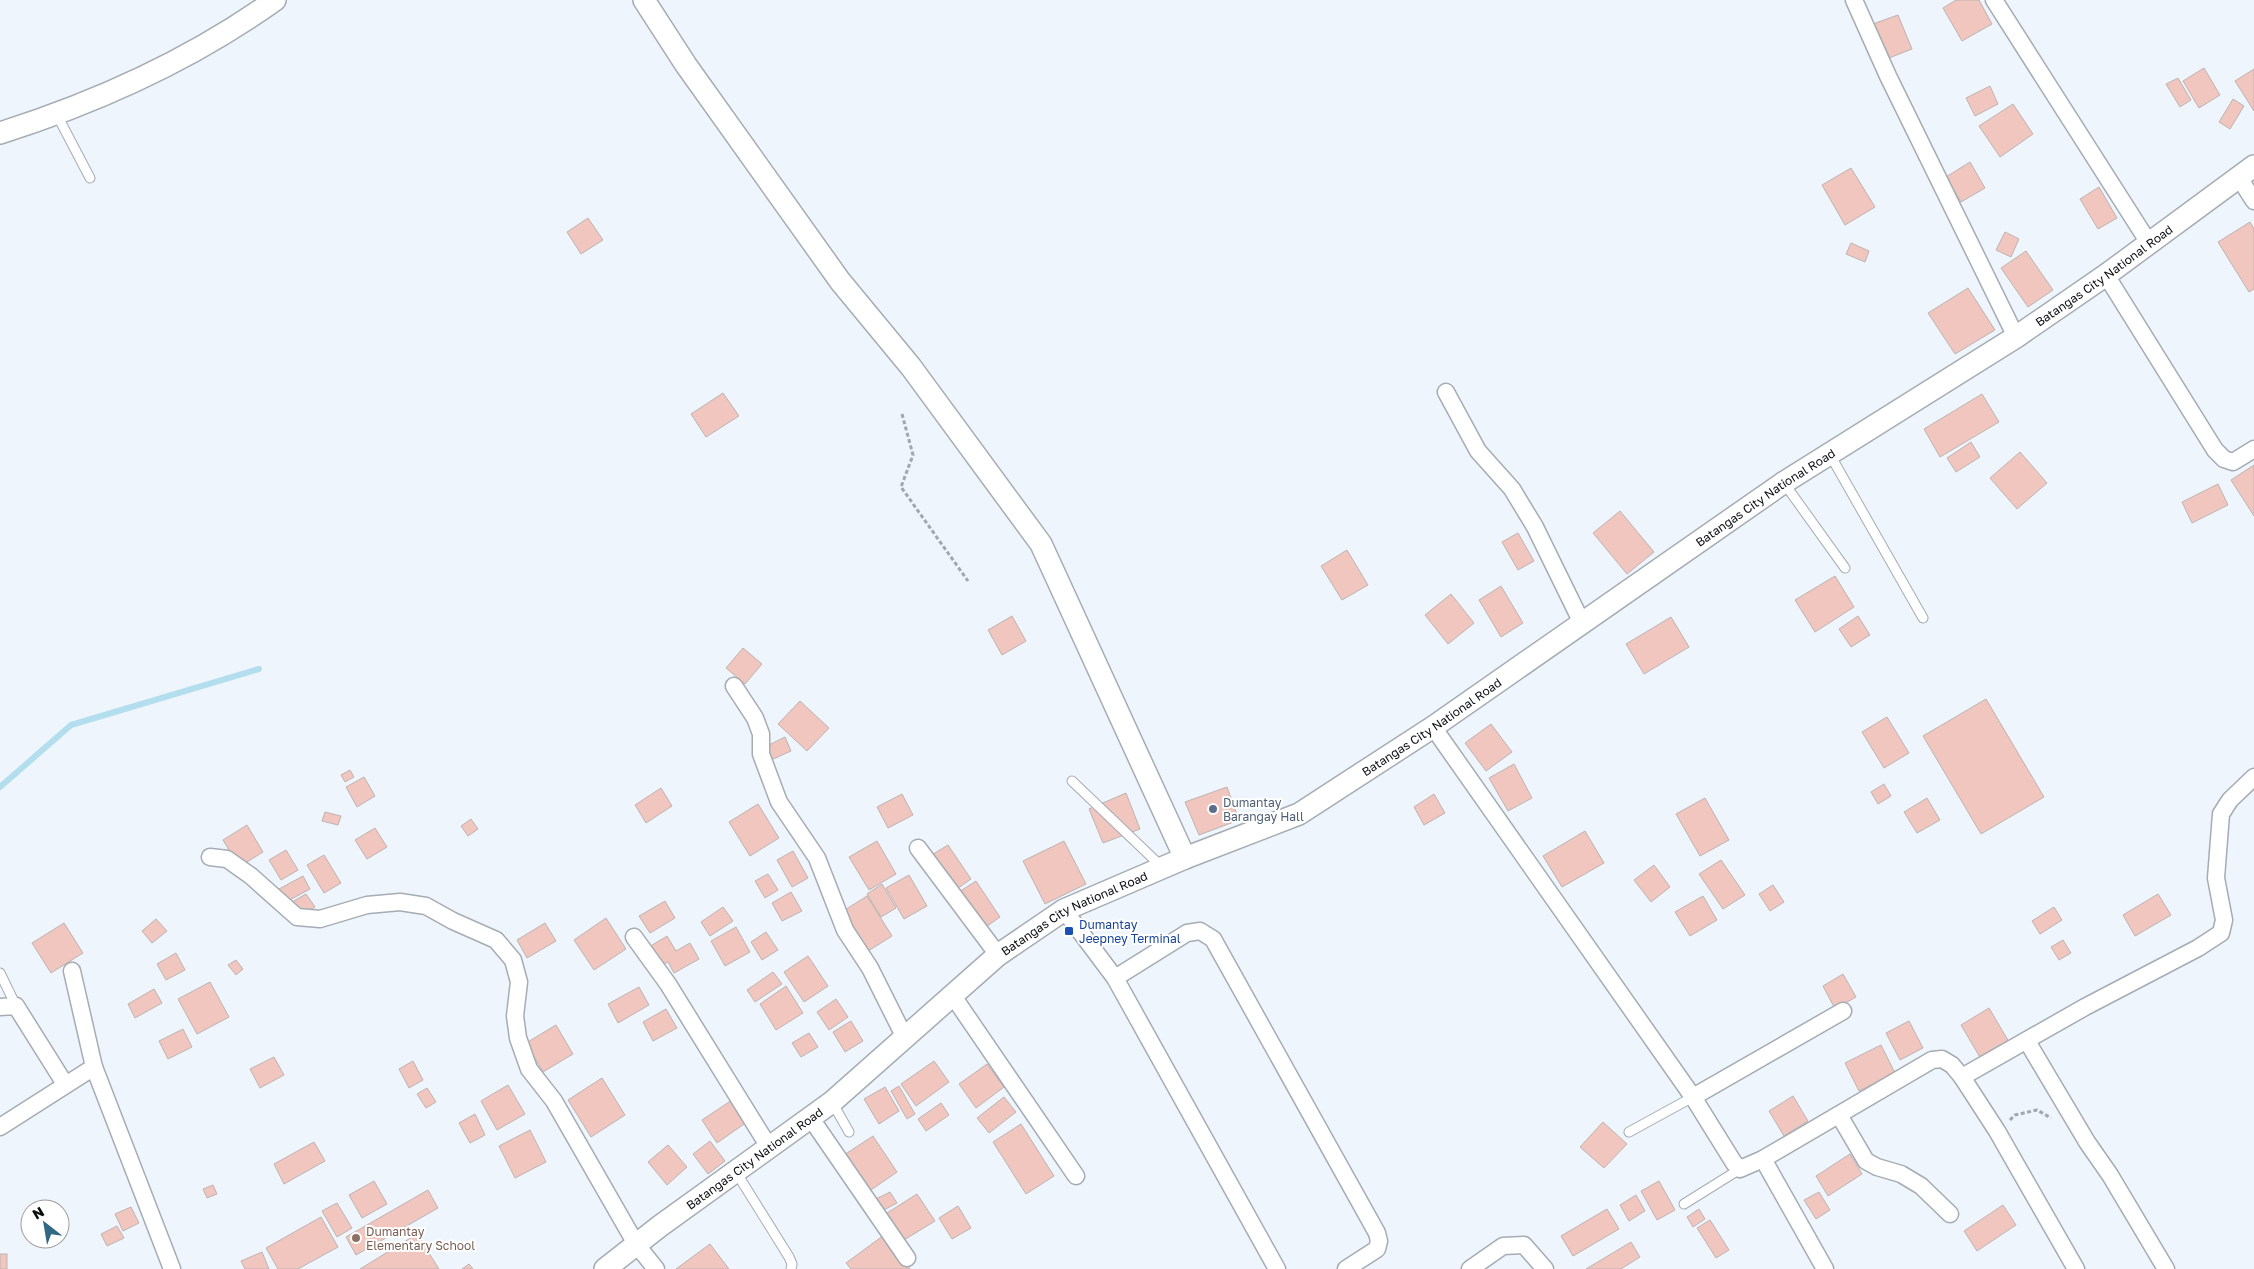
<svg xmlns="http://www.w3.org/2000/svg" width="2254" height="1269" font-family="'Golos Text',sans-serif">
<style>
.lines{fill:none;stroke-linecap:round;stroke-linejoin:round}
.stream{stroke:#b3deee;stroke-width:6}
.building{fill:#f1c6bf;stroke:#bdb3b1}
.service-casing{stroke:#a5acb3;stroke-width:11}
.minor-casing{stroke:#a5acb3;stroke-width:19}
.tertiary-casing{stroke:#a5acb3;stroke-width:24}
.path{stroke:#a2a7ad;stroke-width:3;stroke-dasharray:4 2.5;stroke-linecap:butt}
.service{stroke:#fff;stroke-width:9}
.minor{stroke:#fff;stroke-width:16}
.tertiary{stroke:#fff;stroke-width:21}
.service-dot{fill:#5c6f8a;stroke:#fff;stroke-width:2}
.transit-dot{fill:#1a4fb4;stroke:#fff;stroke-width:2}
.education-dot{fill:#8d6e63;stroke:#fff;stroke-width:2}
.labels{text-anchor:middle;dominant-baseline:central;stroke-width:4;stroke-linejoin:round;paint-order:stroke}
.street-label{font-size:12px;fill:#090c0e;stroke:#fff}
.service-label{font-size:12px;fill:#4e5e75;stroke:#fff;text-anchor:start}
.transit-label{font-size:12px;fill:#164399;stroke:#fff;text-anchor:start}
.education-label{font-size:12px;fill:#785e54;stroke:#fff;text-anchor:start}
</style>
<rect width="100%" height="100%" fill="#eef5fd"/>
<g class="lines">
<polyline class="stream" points="0,787 71,725 259,669"/>
</g>
<g class="building">
<polygon points="1956,0 1979,0 1992,24 1962,41 1943,8"/>
<polygon points="1898,15 1912,49 1884,60 1870,25"/>
<polygon points="2204,68 2220,95 2199,108 2183,81"/>
<polygon points="2254,69 2254,111 2235,81"/>
<polygon points="2178,78 2191,100 2180,107 2166,84"/>
<polygon points="1990,86 1998,104 1975,116 1966,98"/>
<polygon points="2233,99 2244,106 2230,129 2219,122"/>
<polygon points="2013,104 2033,134 2000,157 1979,126"/>
<polygon points="1970,162 1985,188 1961,202 1946,177"/>
<polygon points="1851,168 1875,207 1845,225 1822,185"/>
<polygon points="2099,187 2117,218 2098,229 2080,199"/>
<polygon points="588,218 603,240 581,254 567,232"/>
<polygon points="2250,222 2254,229 2254,289 2249,292 2218,242"/>
<polygon points="2005,232 2019,239 2011,257 1996,250"/>
<polygon points="1851,243 1869,251 1865,262 1846,254"/>
<polygon points="2026,251 2053,290 2028,307 2001,268"/>
<polygon points="1968,288 1995,330 1955,354 1928,313"/>
<polygon points="723,393 739,416 706,437 691,414"/>
<polygon points="1982,394 1999,422 1940,457 1924,429"/>
<polygon points="1971,442 1980,457 1956,472 1947,458"/>
<polygon points="2020,452 2047,483 2017,509 1990,478"/>
<polygon points="2254,465 2254,516 2231,480"/>
<polygon points="2218,484 2228,505 2192,523 2182,502"/>
<polygon points="1620,511 1654,552 1627,574 1593,533"/>
<polygon points="1518,533 1534,561 1518,570 1502,542"/>
<polygon points="1347,550 1368,585 1342,600 1321,566"/>
<polygon points="1835,576 1854,607 1815,632 1795,600"/>
<polygon points="1501,586 1523,623 1501,637 1479,600"/>
<polygon points="1451,594 1474,623 1448,644 1425,615"/>
<polygon points="1012,616 1026,641 1002,655 988,630"/>
<polygon points="1858,616 1870,635 1851,647 1839,629"/>
<polygon points="1671,617 1689,647 1644,674 1626,644"/>
<polygon points="743,648 762,664 745,684 726,668"/>
<polygon points="1986,699 2044,797 1981,834 1923,736"/>
<polygon points="800,701 829,728 807,751 778,724"/>
<polygon points="1887,717 1909,753 1884,768 1862,732"/>
<polygon points="1491,724 1512,752 1486,771 1465,743"/>
<polygon points="785,737 791,751 771,760 765,747"/>
<polygon points="1514,764 1532,798 1508,811 1489,778"/>
<polygon points="350,770 354,777 345,782 341,775"/>
<polygon points="364,777 375,796 357,807 346,787"/>
<polygon points="1884,784 1891,796 1878,804 1871,792"/>
<polygon points="1227,787 1239,820 1199,835 1185,802"/>
<polygon points="661,788 672,806 646,823 635,805"/>
<polygon points="1126,793 1140,829 1103,843 1089,809"/>
<polygon points="902,794 913,815 888,828 877,807"/>
<polygon points="1434,794 1445,813 1424,825 1414,807"/>
<polygon points="1705,798 1729,840 1700,856 1676,814"/>
<polygon points="1927,798 1940,820 1917,833 1904,812"/>
<polygon points="758,804 779,838 750,856 729,822"/>
<polygon points="325,812 341,816 338,825 322,821"/>
<polygon points="471,819 478,829 468,836 461,826"/>
<polygon points="247,825 263,852 239,867 223,840"/>
<polygon points="375,828 387,847 367,859 355,840"/>
<polygon points="1585,831 1604,863 1562,887 1543,856"/>
<polygon points="877,841 896,874 869,890 849,857"/>
<polygon points="1064,841 1086,884 1045,904 1023,861"/>
<polygon points="948,845 971,879 954,891 930,856"/>
<polygon points="286,850 298,870 281,880 269,860"/>
<polygon points="793,851 808,878 792,887 777,860"/>
<polygon points="324,855 341,883 324,893 307,865"/>
<polygon points="1721,860 1745,895 1723,909 1699,874"/>
<polygon points="1654,865 1670,887 1651,902 1634,880"/>
<polygon points="768,874 778,890 765,898 755,881"/>
<polygon points="909,875 927,906 904,919 886,888"/>
<polygon points="303,876 310,889 286,902 279,889"/>
<polygon points="976,881 1000,917 983,929 959,892"/>
<polygon points="882,884 896,908 881,917 867,894"/>
<polygon points="1773,885 1784,902 1770,911 1759,894"/>
<polygon points="791,892 802,911 782,921 772,903"/>
<polygon points="306,894 315,907 300,916 292,902"/>
<polygon points="2158,894 2171,915 2135,936 2123,915"/>
<polygon points="867,896 892,936 865,953 840,913"/>
<polygon points="1703,896 1717,920 1690,936 1675,912"/>
<polygon points="665,901 675,918 650,933 639,916"/>
<polygon points="723,907 733,921 710,936 701,922"/>
<polygon points="2054,907 2062,920 2040,934 2032,921"/>
<polygon points="606,918 626,949 594,970 574,940"/>
<polygon points="156,919 167,931 152,943 142,931"/>
<polygon points="64,923 83,953 51,973 32,943"/>
<polygon points="545,923 556,941 527,958 517,940"/>
<polygon points="736,927 750,952 725,966 711,941"/>
<polygon points="766,932 778,950 762,960 751,942"/>
<polygon points="667,936 676,951 690,943 699,959 674,973 668,962 660,966 649,947"/>
<polygon points="2063,940 2071,953 2059,960 2051,947"/>
<polygon points="176,953 185,970 166,980 157,964"/>
<polygon points="808,956 828,986 804,1002 784,972"/>
<polygon points="236,960 243,969 236,975 228,965"/>
<polygon points="773,972 782,984 755,1002 747,990"/>
<polygon points="1843,974 1856,997 1835,1009 1823,986"/>
<polygon points="210,982 229,1017 197,1034 178,999"/>
<polygon points="786,986 803,1013 776,1030 760,1004"/>
<polygon points="639,987 649,1005 618,1023 608,1004"/>
<polygon points="154,989 162,1003 135,1018 128,1004"/>
<polygon points="836,999 848,1017 829,1030 817,1012"/>
<polygon points="1989,1008 2009,1042 1981,1059 1961,1025"/>
<polygon points="666,1009 677,1028 653,1041 643,1022"/>
<polygon points="851,1021 863,1041 845,1052 833,1032"/>
<polygon points="1909,1021 1923,1048 1900,1060 1886,1033"/>
<polygon points="556,1025 573,1054 543,1072 526,1043"/>
<polygon points="183,1029 192,1047 168,1059 159,1041"/>
<polygon points="809,1033 818,1047 801,1057 792,1043"/>
<polygon points="1881,1045 1895,1073 1859,1091 1845,1063"/>
<polygon points="274,1057 284,1075 260,1088 250,1069"/>
<polygon points="413,1061 423,1080 409,1088 399,1069"/>
<polygon points="934,1061 949,1082 916,1106 901,1084"/>
<polygon points="987,1064 1004,1087 976,1108 959,1084"/>
<polygon points="602,1078 625,1115 591,1137 568,1100"/>
<polygon points="508,1085 525,1114 497,1130 481,1101"/>
<polygon points="899,1086 915,1114 907,1119 891,1091"/>
<polygon points="885,1087 899,1111 879,1124 864,1099"/>
<polygon points="427,1088 436,1102 426,1108 417,1094"/>
<polygon points="1793,1096 1808,1121 1784,1136 1769,1111"/>
<polygon points="1004,1097 1016,1112 989,1133 977,1118"/>
<polygon points="732,1100 747,1122 717,1143 702,1120"/>
<polygon points="941,1103 949,1115 926,1131 918,1119"/>
<polygon points="475,1114 485,1135 470,1143 459,1123"/>
<polygon points="1603,1122 1627,1144 1604,1168 1580,1147"/>
<polygon points="1021,1124 1054,1176 1026,1194 993,1142"/>
<polygon points="530,1130 546,1162 515,1178 499,1146"/>
<polygon points="873,1136 897,1172 868,1192 844,1155"/>
<polygon points="710,1141 725,1161 708,1174 693,1154"/>
<polygon points="314,1142 325,1161 284,1184 274,1164"/>
<polygon points="668,1145 687,1167 667,1185 648,1162"/>
<polygon points="1850,1154 1862,1174 1828,1196 1816,1176"/>
<polygon points="374,1181 387,1204 362,1218 349,1195"/>
<polygon points="1659,1181 1675,1210 1657,1220 1641,1191"/>
<polygon points="213,1185 217,1194 207,1198 203,1189"/>
<polygon points="428,1190 438,1208 356,1255 346,1237"/>
<polygon points="890,1192 897,1203 882,1211 876,1199"/>
<polygon points="1819,1192 1830,1210 1816,1219 1804,1200"/>
<polygon points="917,1194 935,1221 904,1240 887,1213"/>
<polygon points="1636,1195 1645,1211 1629,1221 1620,1205"/>
<polygon points="337,1203 352,1228 337,1237 322,1211"/>
<polygon points="2003,1205 2016,1225 1977,1251 1964,1231"/>
<polygon points="958,1206 971,1228 952,1239 939,1218"/>
<polygon points="131,1207 139,1223 123,1231 115,1214"/>
<polygon points="1607,1209 1619,1229 1573,1256 1561,1236"/>
<polygon points="1699,1209 1705,1219 1693,1227 1687,1217"/>
<polygon points="321,1217 338,1247 298,1269 278,1269 266,1248"/>
<polygon points="1710,1220 1729,1250 1716,1258 1697,1228"/>
<polygon points="117,1226 124,1238 107,1246 101,1234"/>
<polygon points="417,1234 439,1269 360,1269"/>
<polygon points="884,1235 910,1269 851,1269 846,1263"/>
<polygon points="1631,1242 1640,1257 1621,1269 1586,1269"/>
<polygon points="710,1244 729,1269 676,1269"/>
<polygon points="262,1252 269,1269 245,1269 241,1261"/>
<rect x="0" y="1254" width="7" height="15"/>
<polygon points="469,1264 473,1269 462,1269"/>
</g>
<g class="lines">
<g class="service-casing">
<g id="service">
<polyline points="57,115 90,178"/>
<polyline points="1829,453 1923,618"/>
<polyline points="1784,483 1845,568"/>
<polyline points="1072,781 1162,867"/>
<polyline points="0,973 16,1006"/>
<polyline points="832,1102 849,1132"/>
<polyline points="1629,1132 1693,1097"/>
<polyline points="736,1172 789,1257 792,1264 791,1269"/>
<polyline points="1684,1204 1740,1169"/>
</g>
</g>
<g class="minor-casing">
<g id="minor">
<polyline points="1854,0 1888,76 2016,337"/>
<polyline points="1994,0 2149,243"/>
<polyline points="2238,176 2254,201"/>
<polyline points="2106,275 2215,450 2224,459 2233,462 2254,449"/>
<polyline points="1446,392 1478,451 1512,489 1535,527 1582,623"/>
<polyline points="734,686 755,718 761,734 761,754 779,802 817,858 845,930 870,968 904,1036"/>
<polyline points="1433,727 1693,1097 1734,1163 1740,1169 1763,1159 1932,1060 1942,1059 1952,1065 1962,1077 1997,1131 2076,1269"/>
<polyline points="918,848 998,955"/>
<polyline points="210,857 227,859 251,876 297,917 320,919 367,905 400,902 426,906 453,921 496,940 513,960 519,982 515,1016 518,1038 529,1069 554,1101 636,1244 656,1269"/>
<polyline points="1064,910 1115,978 1277,1269"/>
<polyline points="634,937 668,984 769,1147"/>
<polyline points="72,971 94,1067"/>
<polyline points="1115,978 1187,933 1200,931 1213,939 1377,1233 1379,1241 1377,1249 1346,1269"/>
<polyline points="953,996 1076,1176"/>
<polyline points="0,1007 16,1006 65,1084"/>
<polyline points="2027,1041 2087,1142 2110,1175 2166,1269"/>
<polyline points="1962,1077 2085,1007 2198,948 2221,933 2224,920 2216,878 2221,814 2230,800 2254,777"/>
<polyline points="1693,1097 1843,1011"/>
<polyline points="1839,1115 1866,1161 1877,1167 1901,1174 1921,1186 1950,1214"/>
<polyline points="810,1117 907,1258"/>
<polyline points="0,1127 94,1067 172,1269"/>
<polyline points="1763,1159 1825,1269"/>
<polyline points="1470,1269 1503,1246 1524,1245 1545,1269"/>
</g>
</g>
<g class="tertiary-casing">
<g id="tertiary">
<polyline points="644,0 686,65 840,281 911,367 1041,544 1185,858"/>
<path d="M 0,133 C 98,102 191,60 275,0"/>
<path id="s1" d="M 605,1269 L 660,1226 L 832,1102 L 998,955 L 1064,910 L 1185,858 L 1299,814 L 1433,727 L 1783,483 L 2016,337 L 2106,275 L 2254,166"/>
</g>
</g>
<g class="path">
<polyline points="902,414 913,455 901,487 968,581"/>
<polyline points="2010,1120 2015,1115 2037,1110 2051,1118"/>
</g>
<use href="#service" class="service"/>
<use href="#minor" class="minor"/>
<use href="#tertiary" class="tertiary"/>
</g>
<circle class="service-dot" cx="1213" cy="809" r="5"/>
<rect class="transit-dot" x="1064" y="926" width="10" height="10" rx="2.5"/>
<circle class="education-dot" cx="356" cy="1238" r="5"/>
<g class="labels">
<g class="street-label">
<text stroke="none"><textPath href="#s1" startOffset="1806">Batangas City National Road</textPath></text>
<text stroke="none"><textPath href="#s1" startOffset="1401">Batangas City National Road</textPath></text>
<text stroke="none"><textPath href="#s1" startOffset="996">Batangas City National Road</textPath></text>
<text stroke="none"><textPath href="#s1" startOffset="591">Batangas City National Road</textPath></text>
<text stroke="none"><textPath href="#s1" startOffset="186">Batangas City National Road</textPath></text>
</g>
<g class="service-label">
<text x="1223" y="802">Dumantay<tspan x="1223" dy="14">Barangay Hall</tspan></text>
</g>
<g class="transit-label">
<text x="1079" y="924">Dumantay<tspan x="1079" dy="14">Jeepney Terminal</tspan></text>
</g>
<g class="education-label">
<text x="366" y="1231">Dumantay<tspan x="366" dy="14">Elementary School</tspan></text>
</g>
</g>
<g transform="translate(45 1224) rotate(329)"><circle r="24" fill="#ffffff" stroke="#9d9e9f"/>
<path d="M0-4L9 19L0 12L-9 19Z" fill="#316883"/>
<text y="-8" font-size="14" font-weight="bold" text-anchor="middle" fill="#090c0e">N</text>
</g>
</svg>
